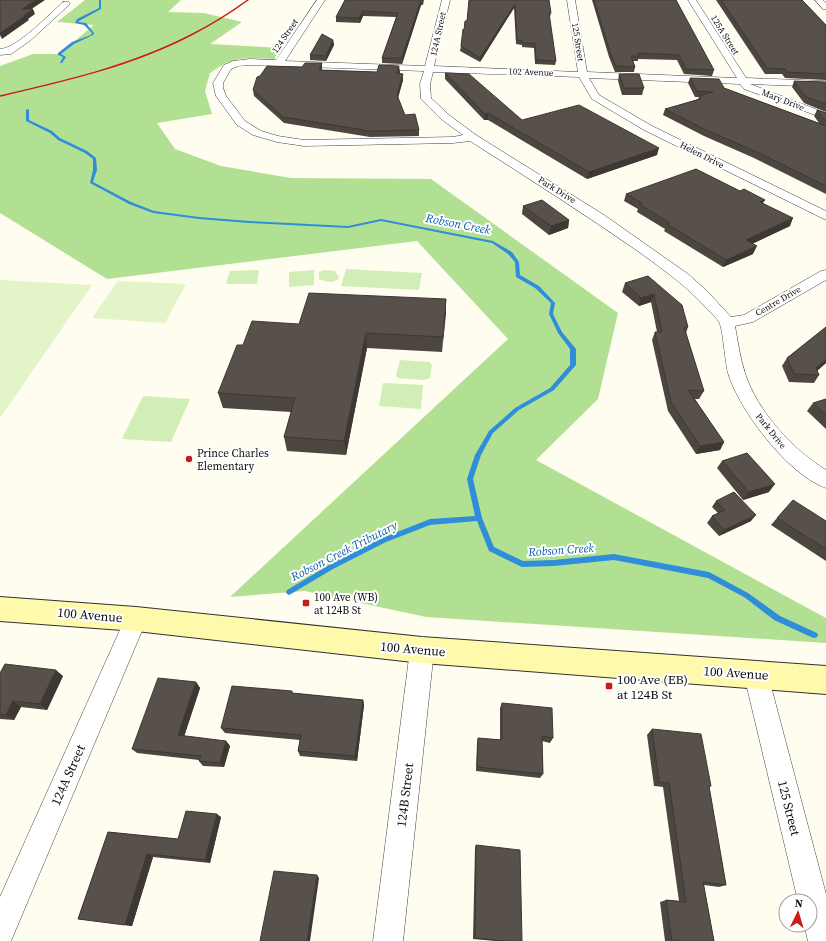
<svg xmlns="http://www.w3.org/2000/svg" width="826" height="941" font-family="'Source Serif 4',serif">
<style>
.green{fill:#d0eeb5}
.forest{fill:#b2e093}
.pitch{fill:#e2f4c8}
.lines{fill:none;stroke-linecap:round;stroke-linejoin:round}
.stream{fill:#308dd9;fill-rule:evenodd}
.street-casing{stroke:#424242;stroke-width:1}
.secondary-casing{stroke:#313131;stroke-width:2}
.street{fill:#fff;fill-rule:evenodd}
.secondary{fill:#fffaab;fill-rule:evenodd}
.rail{stroke:#cc1a19;stroke-width:1.5}
.wall{fill:#4c4540}
.shaded-wall{fill:#3e3834}
.building{fill:#58504a;stroke:#3e3834}
.poi-dot{fill:#cc1a19;stroke:#fff;stroke-width:1.5}
.labels{text-anchor:middle;dominant-baseline:central;stroke-width:4;stroke-linejoin:round;paint-order:stroke}
.far-street-label{font-size:9px;fill:#0f0f0f;stroke:#fff}
.poi-label{font-size:11px;fill:#0f0f0f;stroke:#fff;text-anchor:start}
.water-label{font-size:12px;font-style:italic;fill:#0c5eac;stroke:#fff}
.near-street-label{font-size:13px;fill:#0f0f0f;stroke:#fff}
.near-poi-label{font-size:13px;fill:#0f0f0f;stroke:#fff;text-anchor:start}
</style>
<rect width="100%" height="100%" fill="#fffdf0"/>
<g class="green">
<polygon points="346,269 422,273 419,290 341,286"/>
<polygon points="259,270 257,284 226,284 230,271"/>
<polygon points="314,270 314,285 289,287 289,272"/>
<path d="M 324,270 L 335,271 L 339,278 C 333,284 327,282 319,279 L 319,272 Z"/>
<polygon points="400,360 429,362 432,365 430,378 424,380 398,378 396,376"/>
<polygon points="383,383 423,385 421,409 379,406"/>
<polygon points="143,396 190,399 171,442 122,439"/>
</g>
<path class="forest" d="M 85,0 L 181,0 L 168,12 L 204,13 L 242,22 L 210,44 L 282,48 L 274,59 C 246,58 234,55 210,73 L 205,91 L 212,114 L 157,123 L 175,149 L 221,166 L 291,178 L 431,179 L 618,313 L 598,399 L 536,460 L 826,618 L 826,643 L 426,617 L 305,591 L 230,597 L 508,339 L 417,241 L 107,279 L 0,213 L 0,66 L 33,54 L 59,54 L 94,25 L 57,22 Z"/>
<g class="pitch">
<polygon points="0,280 92,285 0,418"/>
<polygon points="118,281 186,284 165,323 92,318"/>
</g>
<g class="lines">
<g class="stream">
<polygon points="99,0 101,0 101,9 79,21 78,22 86,23 94,33 93,35 74,44 61,54 66,57 62,63 60,63 63,57 58,55 58,53 72,42 91,35 92,33 84,25 75,23 77,19 99,8"/>
<polygon points="26,109 29,110 29,120 52,131 60,138 87,151 96,158 97,170 93,182 131,202 154,211 199,217 249,221 348,226 381,219 493,241 512,252 519,262 520,275 539,286 555,303 553,314 562,332 576,349 576,365 554,390 519,410 493,433 481,455 473,479 482,518 494,547 523,561 554,560 614,554 709,572 748,593 780,616 817,633 818,635 817,637 814,638 811,637 774,620 744,597 708,578 614,560 554,566 522,567 489,551 477,521 430,525 386,542 333,569 291,594 289,595 287,594 286,592 287,590 329,565 382,538 430,519 475,516 467,479 475,455 489,431 515,408 550,388 570,365 570,349 558,333 549,314 551,303 535,288 516,277 515,262 508,254 492,243 381,221 348,228 249,223 199,219 153,213 129,204 90,183 93,170 93,159 85,153 58,140 50,133 26,121"/>
</g>
<g class="street-casing">
<g id="street">
<path d="M 317,0 L 325,0 L 285,61 L 425,66 L 442,0 L 450,0 L 434,66 L 578,72 L 567,0 L 575,0 L 587,72 L 737,78 L 688,0 L 696,0 L 746,78 L 826,81 L 826,87 L 750,84 L 826,113 L 826,119 L 744,89 L 740,84 L 589,78 L 599,95 L 652,126 L 826,211 L 826,220 L 644,130 L 592,99 L 579,77 L 433,72 L 430,84 L 431,98 L 449,115 L 476,135 L 604,215 L 688,274 L 707,291 L 731,317 L 744,315 L 821,271 L 826,270 L 826,280 L 753,322 L 735,326 C 738,342 740,358 745,373 C 757,411 793,450 826,470 L 826,488 C 788,475 739,410 728,373 C 725,362 723,329 719,322 C 716,317 711,313 707,309 C 688,287 665,271 642,254 C 586,215 528,178 470,141 L 453,143 L 304,146 L 277,142 L 253,135 L 237,125 L 216,96 L 213,83 L 224,65 L 233,61 L 250,59 L 276,60 ZM 250,65 L 424,71 L 420,84 L 421,99 L 441,119 L 463,135 L 453,137 L 304,140 L 278,136 L 261,131 L 245,121 L 226,96 L 223,88 L 223,83 L 231,69 L 238,66 Z"/>
<polygon points="815,0 823,0 826,3 826,9 823,9"/>
<path d="M 63,2 L 69,2 L 70,4 L 31,40 L 11,54 L 0,55 L 0,49 C 16,49 50,14 63,2 Z"/>
<polygon points="136,608 144,612 147,619 11,941 0,941 0,897 128,612"/>
<polygon points="422,639 430,642 434,650 403,941 373,941 410,650 414,642"/>
<polygon points="756,663 765,667 768,675 826,894 826,941 808,941 804,925 810,925 810,901 798,901 744,675 747,667"/>
</g>
</g>
<g class="secondary-casing">
<polygon id="secondary" points="0,597 136,607 422,637 826,666 826,694 422,663 136,631 0,621"/>
</g>
<use href="#street" class="street"/>
<use href="#secondary" class="secondary"/>
<path class="rail" d="M 0,96 C 65,81 131,66 191,35 C 211,25 230,13 248,0"/>
</g>
<g class="wall">
<polygon points="345,0 424,0 423,5 421,5 402,64 382,63 382,58 396,17 363,16 360,23 336,22 336,17"/>
<polygon points="469,0 549,0 551,13 550,17 549,17 556,61 555,65 535,64 534,48 522,47 522,45 516,44 514,8 480,62 460,51 461,46 467,21"/>
<polygon points="592,0 676,0 714,70 712,76 684,74 677,60 638,59 638,61 633,61 635,67 634,72 615,72 609,57"/>
<polygon points="716,0 802,0 826,25 826,80 785,78 782,74 765,74"/>
<polygon points="333,40 334,45 326,61 310,60 310,55"/>
<polygon points="322,69 322,70 377,72 400,72 399,74 403,80 398,98 405,115 419,130 419,136 370,137 284,123 254,96 253,90 260,76"/>
<polygon points="445,73 522,120 657,155 587,179 488,120 484,120 445,79"/>
<polygon points="619,74 644,88 642,95 622,95 618,81"/>
<polygon points="690,78 724,88 819,123 814,116 817,110 826,113 826,194 754,158 704,136 663,115 665,109 698,99 699,97 695,97 688,83"/>
<polygon points="794,81 826,82 826,112 804,103 792,87"/>
<polygon points="740,191 765,200 763,203 790,226 752,244 753,254 723,267 664,231 665,229 637,212 638,209 624,201 626,194"/>
<polygon points="523,206 569,220 568,228 549,235 522,214"/>
<polygon points="648,276 688,327 686,333 704,391 699,399 695,399 724,442 720,450 696,454 668,411 652,340 655,332 657,332 651,302 639,306 622,292 625,283"/>
<polygon points="446,299 442,352 367,348 346,455 287,451 284,437 291,412 223,408 218,393 243,345 299,324"/>
<polygon points="826,327 826,363 817,371 819,375 814,383 789,382 782,366 787,358"/>
<polygon points="826,399 826,429 807,411 813,403"/>
<polygon points="722,461 769,492 743,500 717,468"/>
<polygon points="716,501 751,521 719,536 707,523 712,516 718,513 712,507"/>
<polygon points="777,518 826,521 826,561 771,525"/>
<polygon points="0,673 63,676 47,710 21,707 14,720 0,719"/>
<polygon points="196,682 200,688 184,736 226,741 230,746 224,767 203,766 199,761 199,760 137,753 132,749"/>
<polygon points="293,693 363,700 364,705 357,761 300,756 298,751 300,740 225,733 221,728"/>
<polygon points="502,703 553,738 550,743 542,741 543,774 540,778 476,771 477,743 478,738 500,740 500,708"/>
<polygon points="652,729 711,786 709,788 726,885 719,887 704,885 714,941 665,941 660,902 666,900 679,901 663,787 654,786 647,735"/>
<polygon points="221,817 210,863 153,857 132,926 78,919 108,832 178,839"/>
<polygon points="476,845 522,941 495,941 473,939 475,848"/>
</g>
<g class="shaded-wall">
<polygon points="35,0 45,0 24,14 22,9"/>
<polygon points="421,0 421,5 402,64 402,58"/>
<polygon points="515,4 514,8 480,62 480,58"/>
<polygon points="33,9 35,14 28,19 29,20 2,39 0,35 0,33 24,15"/>
<polygon points="363,11 363,16 360,23 359,18"/>
<polygon points="333,40 334,45 326,61 326,56"/>
<polygon points="322,63 322,69 319,76 319,70"/>
<polygon points="399,66 400,72 397,79 397,73"/>
<polygon points="403,74 403,80 397,101 397,95"/>
<polygon points="488,113 488,120 484,120 485,114"/>
<polygon points="659,148 657,155 587,179 589,172"/>
<polygon points="793,218 790,226 743,248 746,240"/>
<polygon points="569,220 568,228 549,235 551,226"/>
<polygon points="757,246 753,254 723,267 726,260"/>
<polygon points="654,294 651,302 639,306 641,298"/>
<polygon points="446,299 446,314 442,352 443,337"/>
<polygon points="366,333 367,348 346,455 344,441"/>
<polygon points="826,360 826,363 812,375 816,368"/>
<polygon points="724,442 720,450 696,454 700,446"/>
<polygon points="775,484 769,492 743,500 749,492"/>
<polygon points="756,515 751,521 719,536 724,530"/>
<polygon points="56,670 63,676 47,710 40,704"/>
<polygon points="196,682 200,688 183,740 178,735"/>
<polygon points="363,700 364,705 357,761 355,756"/>
<polygon points="13,701 21,707 14,720 6,715"/>
<polygon points="226,741 230,746 224,767 220,763"/>
<polygon points="217,814 221,817 210,863 205,860"/>
<polygon points="147,854 153,857 132,926 125,925"/>
<polygon points="317,875 319,878 310,941 307,941"/>
</g>
<g class="building">
<polygon points="0,0 35,0 22,9 33,9 24,15 27,15 0,33"/>
<polygon points="345,0 421,0 402,58 382,58 398,13 363,11 359,18 336,17"/>
<polygon points="469,0 549,0 551,13 549,13 556,61 536,60 535,43 522,43 522,40 517,40 515,4 480,58 461,46 463,29 464,30 465,21 467,21"/>
<polygon points="594,0 676,0 714,70 686,69 679,55 638,53 639,56 631,56 635,67 616,66 610,52"/>
<polygon points="721,0 802,0 826,25 826,74 787,72 785,69 767,68"/>
<polygon points="322,34 333,40 326,56 310,55"/>
<polygon points="305,63 322,63 319,70 377,72 379,65 399,66 397,73 403,74 397,95 405,115 415,114 419,130 370,131 283,117 253,90 257,77 260,76 267,66 302,67"/>
<polygon points="445,73 469,74 522,120 579,105 659,148 589,172 488,113 485,114"/>
<polygon points="619,74 639,74 644,88 624,88"/>
<polygon points="690,78 719,79 724,88 826,126 826,186 757,152 706,130 665,109 701,99 699,96 713,92 697,91"/>
<polygon points="794,81 826,82 826,104 806,97"/>
<polygon points="817,110 826,113 826,122"/>
<polygon points="696,169 740,191 744,189 765,200 760,202 793,218 746,240 757,246 726,260 667,224 670,223 639,204 642,203 626,194"/>
<polygon points="542,200 569,220 551,226 523,206"/>
<polygon points="648,276 682,305 688,327 684,327 704,391 688,390 724,442 700,446 671,402 655,332 662,332 654,294 641,298 625,283"/>
<polygon points="309,293 446,299 443,337 366,333 344,441 284,437 295,398 218,393 237,345 243,345 252,321 299,324"/>
<polygon points="826,327 826,360 816,368 819,375 794,374 787,358"/>
<polygon points="826,399 826,415 813,403"/>
<polygon points="747,453 775,484 749,492 722,461"/>
<polygon points="734,492 756,515 724,530 712,516 725,510 716,501"/>
<polygon points="793,500 826,521 826,549 777,518"/>
<polygon points="5,664 56,670 40,704 13,701 6,715 0,714 0,673"/>
<polygon points="158,678 196,682 178,735 226,741 220,763 199,761 201,756 132,749"/>
<polygon points="232,686 292,691 292,693 363,700 355,756 298,751 301,735 221,728"/>
<polygon points="502,703 552,708 553,738 542,736 543,774 477,767 478,738 502,740"/>
<polygon points="652,729 701,734 711,786 709,786 726,885 703,882 714,941 672,941 666,900 686,902 669,783 659,782"/>
<polygon points="186,811 217,814 205,860 147,854 125,925 78,919 108,832 178,839"/>
<polygon points="476,845 520,850 522,941 505,941 475,938"/>
<polygon points="274,871 317,875 307,941 260,941"/>
</g>
<g class="poi-dot">
<circle cx="189" cy="459" r="4"/>
<rect x="302" y="599" width="8" height="8" rx="2"/>
<rect x="605" y="682" width="8" height="8" rx="2"/>
</g>
<g class="labels">
<g class="far-street-label">
<text transform="translate(438 34) rotate(-77)">124A Street</text>
<text transform="translate(725 35) rotate(58)">125A Street</text>
<text transform="translate(285 36) rotate(-56)">124 Street</text>
<text transform="translate(578 42) rotate(81)">125 Street</text>
<text transform="translate(531 72) rotate(2)">102 Avenue</text>
<text transform="translate(783 100) rotate(21)">Mary Drive</text>
<text transform="translate(702 155) rotate(27)">Helen Drive</text>
<text transform="translate(557 190) rotate(32)">Park Drive</text>
<text transform="translate(778 301) rotate(-30)">Centre Drive</text>
<text transform="translate(771 431) rotate(51)">Park Drive</text>
</g>
<g class="poi-label">
<text x="197" y="453">Prince Charles<tspan x="197" dy="13">Elementary</tspan></text>
<text x="314" y="597">100 Ave (WB)<tspan x="314" dy="13">at 124B St</tspan></text>
</g>
<g class="water-label">
<text transform="translate(458 224) rotate(11)">Robson Creek</text>
<text transform="translate(561 550) rotate(-4)">Robson Creek</text>
<text transform="translate(344 551) rotate(-27)">Robson Creek Tributary</text>
</g>
<g class="near-street-label">
<text transform="translate(90 615) rotate(5)">100 Avenue</text>
<text transform="translate(413 649) rotate(5)">100 Avenue</text>
<text transform="translate(736 673) rotate(4)">100 Avenue</text>
<text transform="translate(68 775) rotate(-66)">124A Street</text>
<text transform="translate(405 795) rotate(-83)">124B Street</text>
<text transform="translate(789 808) rotate(76)">125 Street</text>
</g>
<g class="near-poi-label">
<text x="617" y="679">100 Ave (EB)<tspan x="617" dy="15">at 124B St</tspan></text>
</g>
</g>
<g transform="translate(798 913) rotate(5)"><circle r="19" fill="#ffffff" stroke="#9f9f9f"/>
<path d="M0-3L7 15L0 10L-7 15Z" fill="#cc1a19"/>
<text y="-6" font-size="11" font-weight="bold" text-anchor="middle" fill="#0f0f0f">N</text>
</g>
</svg>
